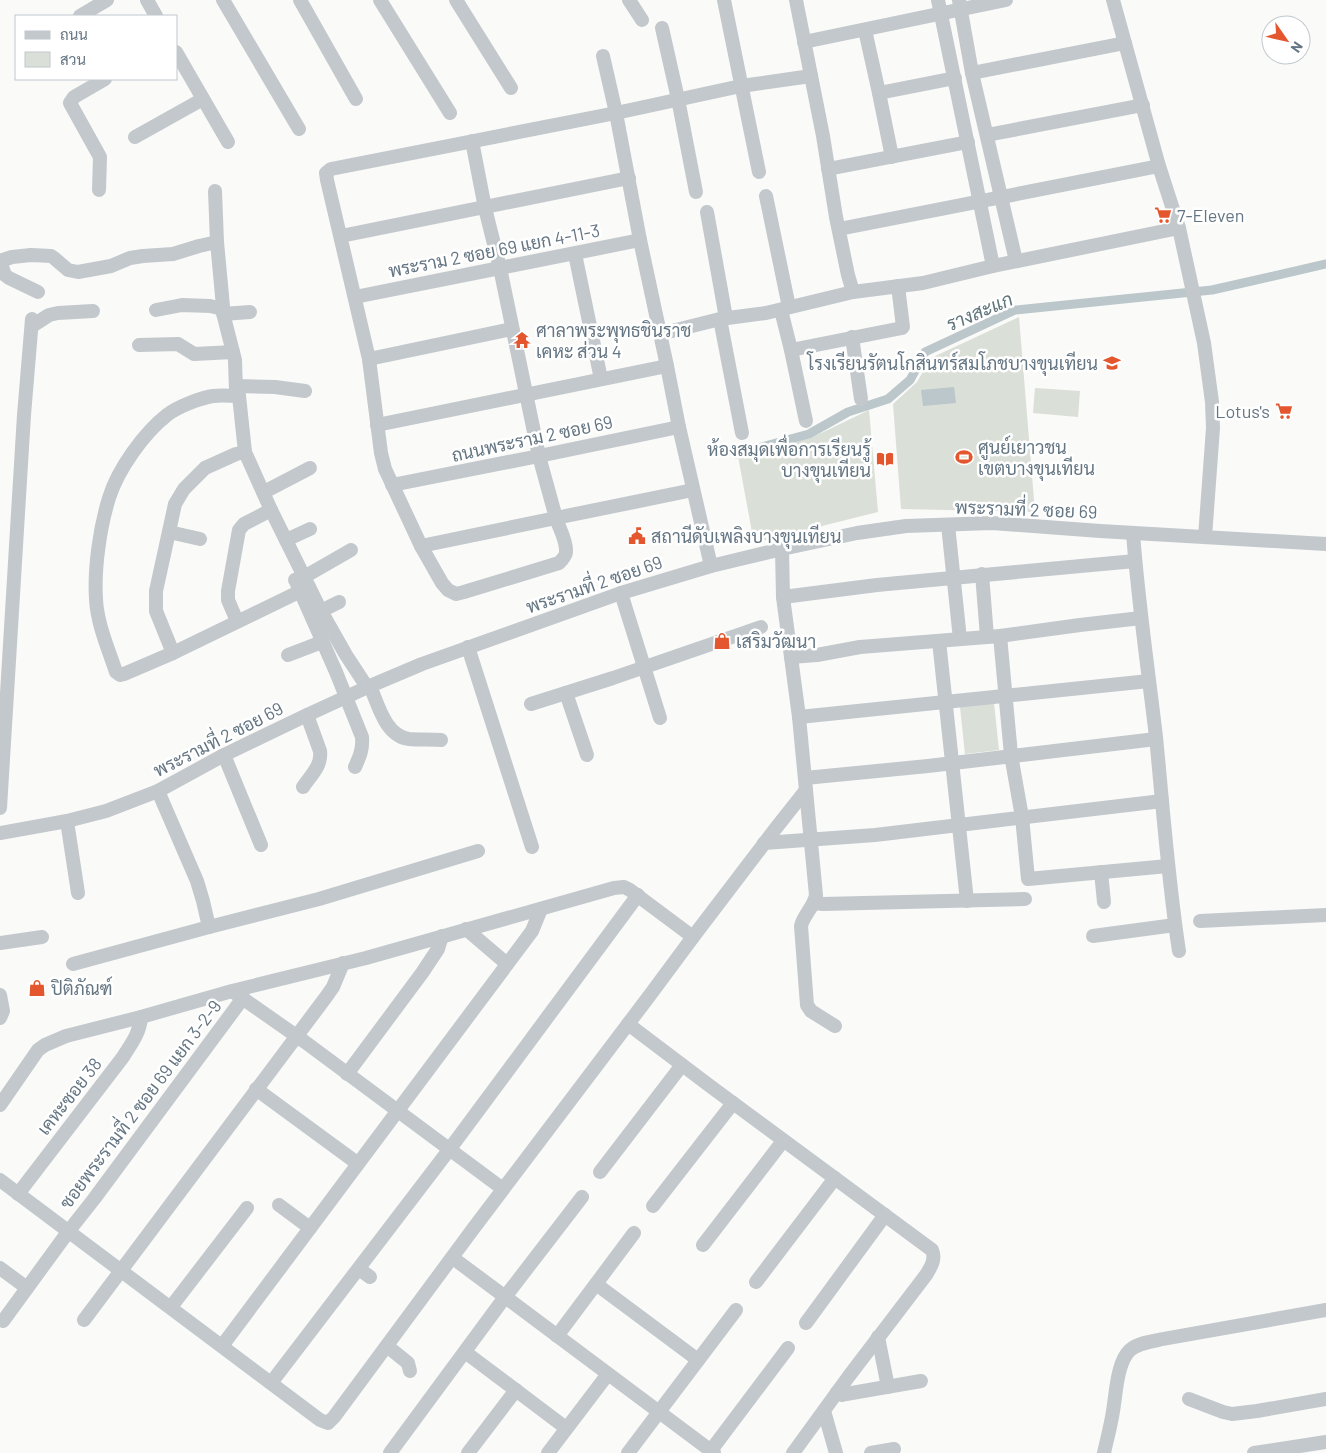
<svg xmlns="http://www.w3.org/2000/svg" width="1326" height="1453" font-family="Barlow,Sarabun,sans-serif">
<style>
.green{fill:#dadfd7}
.water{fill:#bbc7cb}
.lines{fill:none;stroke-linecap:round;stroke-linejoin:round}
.canal{stroke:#bbc7cb;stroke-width:9}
.minor{stroke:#c3c8cc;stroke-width:14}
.labels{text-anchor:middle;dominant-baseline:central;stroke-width:5;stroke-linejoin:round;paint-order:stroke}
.poi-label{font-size:18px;fill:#657683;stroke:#fff;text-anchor:start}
.street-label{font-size:18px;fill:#657683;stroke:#fff}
.water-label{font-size:19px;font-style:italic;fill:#60757c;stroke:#fff}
</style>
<rect width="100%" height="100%" fill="#fafaf8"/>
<g class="green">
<polygon points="1019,317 1035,512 901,509 893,404 917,382 931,358"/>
<polygon points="1035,388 1080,391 1078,417 1033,413"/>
<polygon points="869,410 878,512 754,543 738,456 811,438"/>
<polygon points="994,703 999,750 965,754 960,707"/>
</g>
<polygon class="water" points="954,387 956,403 923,406 921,390"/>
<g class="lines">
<polyline class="canal" points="736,454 809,434 848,412 888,399 910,380 925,352 1015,310 1212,290 1326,264"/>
<g class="minor">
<polyline points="147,0 156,16"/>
<polyline points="223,0 299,129"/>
<polyline points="300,0 356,99"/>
<polyline points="380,0 450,113"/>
<polyline points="456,0 511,88"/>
<polyline points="629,0 642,20"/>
<polyline points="724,0 759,172"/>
<polyline points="796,0 823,136 836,217 848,275 853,292"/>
<polyline points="938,0 993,266"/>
<polyline points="959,0 972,73 1016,261"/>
<polyline points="80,16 107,0"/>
<polyline points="662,28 678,99 696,192"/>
<polyline points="865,30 879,93 955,78"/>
<polyline points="804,42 1006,0"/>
<polyline points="176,52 228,142"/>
<polyline points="603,56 616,113 640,240 667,366 679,427 711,566"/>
<polyline points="972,73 1125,43"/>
<polyline points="879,93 892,157"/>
<polyline points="987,135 1143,105"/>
<polyline points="135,137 203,99"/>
<polyline points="828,169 968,142"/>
<polyline points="99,190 100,157 70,103 74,97 105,79"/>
<polyline points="215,191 217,242 224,317 235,360 236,391 239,396 245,452 271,510 321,611 346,655 367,687"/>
<polyline points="766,196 789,307"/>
<polyline points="707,212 726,318"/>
<polyline points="1179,228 1204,343 1212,402 1213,428 1205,537"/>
<polyline points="839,229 1159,166"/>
<polyline points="341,236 629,178"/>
<polyline points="575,254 601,379"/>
<polyline points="0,261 12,257 31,255 51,256 54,258 68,270 78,272 111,266 130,258 143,256 173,254 199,246 217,242"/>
<polyline points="0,261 5,275 9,278 38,292"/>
<polyline points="355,297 640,240"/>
<polyline points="156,310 182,305 210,306 223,309"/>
<polyline points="781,310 791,350 806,421"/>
<polyline points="223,314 250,312"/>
<polyline points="720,319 742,433"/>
<polyline points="32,326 49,315 58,313 93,311"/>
<polyline points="660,334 720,319 766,313 853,292 923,283 993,266 1179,228 1159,166 1113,0"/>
<polyline points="852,337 861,399"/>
<polyline points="139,345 178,344 194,354 233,352"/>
<polyline points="791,350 902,328 903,327 898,286"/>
<polyline points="369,359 512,329"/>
<polyline points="236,386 275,387 305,391"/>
<path d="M 239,396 C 231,396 221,395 213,396 C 200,398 177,407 167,415 C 144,433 118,469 109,498 C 100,527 94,568 96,599 C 97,623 108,648 116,672 L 120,675 L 124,674 L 173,653 L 309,587"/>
<polyline points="377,425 667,366"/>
<polyline points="392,485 539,456 679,427"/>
<path d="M 693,490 L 556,518 C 559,528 567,541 566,552 C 566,556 562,560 559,563 L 464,592 L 456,594 L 448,590 L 442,583 L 421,546 L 385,469 L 381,453 L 369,359 L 327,180 L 326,173 L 331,169 L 616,113 L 741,86 L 811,76"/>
<polyline points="264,492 310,468"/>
<polyline points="948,525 960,639"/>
<polyline points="169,532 200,539"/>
<path d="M 1133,533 C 1138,601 1148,669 1156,737 C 1163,808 1168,880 1179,951"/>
<polyline points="286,540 310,529"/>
<polyline points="421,546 556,518 539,456 500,268 485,208 472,141"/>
<path d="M 782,549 L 783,597 L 799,717 L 816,895 C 814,907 804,914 801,926 L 807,1005 L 811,1011 L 835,1026"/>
<polyline points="982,574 987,637"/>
<polyline points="295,580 304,577 351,550"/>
<path d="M 297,584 L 336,672 L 362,737 C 363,749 360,756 355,767"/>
<polyline points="621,593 660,718"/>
<polyline points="783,597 877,585 1135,561"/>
<polyline points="321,611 339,602"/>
<polyline points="237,621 228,600 228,591 239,530 244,524 271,510"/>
<polyline points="1000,636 1011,755 1022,817 1028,879 1168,866"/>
<path d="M 939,641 C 949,728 957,814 967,901"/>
<polyline points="468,647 532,847"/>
<polyline points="173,653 156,611 156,591 175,504 184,489 205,468 236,454 245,452"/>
<polyline points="288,655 322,642"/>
<polyline points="791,657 817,655 860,647 1000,636 1080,625 1141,618"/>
<path d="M 370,686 C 378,704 385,736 409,739 C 419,740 430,739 441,740"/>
<polyline points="566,693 587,755"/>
<polyline points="531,704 613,678 761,627"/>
<polyline points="799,717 1149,681"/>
<polyline points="224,755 261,845"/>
<polyline points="805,778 928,766 1156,739"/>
<path d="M 303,787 C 311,775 322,766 320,751 L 307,715"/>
<polyline points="158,791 197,881 203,901 209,927"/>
<polyline points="0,808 24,415 32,319"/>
<polyline points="67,821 78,893"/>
<polyline points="0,833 67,821 106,811 158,791 224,755 307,715 370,686 422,664 621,593 711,566 782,549 857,533 906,526 992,523 1100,531 1326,544"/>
<polyline points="764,843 875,835 1162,801"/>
<polyline points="1101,872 1104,902"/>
<polyline points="814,903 823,904 1025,899"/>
<polyline points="1200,921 1326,915"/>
<polyline points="466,929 507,964"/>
<polyline points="1093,936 1175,925"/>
<polyline points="0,943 42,937"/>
<polyline points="73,964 209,927 319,899 478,851"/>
<polyline points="235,993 305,1042 503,1189"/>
<polyline points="0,995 3,1011 0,1018"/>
<path d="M 628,1024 L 710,1086 L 932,1250 C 936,1259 931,1267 926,1275 L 849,1376 L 793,1453"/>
<polyline points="347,1074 422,973 438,949 442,936"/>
<polyline points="256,1089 357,1163"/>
<polyline points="0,1105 38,1050 45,1045 66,1036 141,1017 232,991 366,958 614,888 624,887 630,890 693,937"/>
<polyline points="600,1172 682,1065"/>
<polyline points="0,1180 320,1420 328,1423 334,1417 473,1229 650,995 693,937 776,828 806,790"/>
<path d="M 18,1194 L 123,1057 C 131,1044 140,1033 141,1017"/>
<polyline points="279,1205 310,1228"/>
<polyline points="653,1206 733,1103"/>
<polyline points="703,1245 783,1141"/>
<polyline points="453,1258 714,1453"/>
<polyline points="0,1268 27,1288"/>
<polyline points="359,1269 370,1277"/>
<polyline points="756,1282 835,1178"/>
<polyline points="596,1284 698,1360"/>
<polyline points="171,1307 247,1208"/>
<polyline points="84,1320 326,997 333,987 343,963"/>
<polyline points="3,1321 68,1232 94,1199 243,998"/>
<polyline points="806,1323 885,1215"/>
<polyline points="557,1336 634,1233"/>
<polyline points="878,1337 888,1387"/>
<polyline points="222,1346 532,931 541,909"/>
<polyline points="387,1346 408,1363 410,1371"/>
<polyline points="465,1352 566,1428"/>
<polyline points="271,1383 449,1150 638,895"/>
<polyline points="837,1392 842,1395 846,1394 921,1381"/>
<polyline points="1189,1399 1223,1412 1232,1414 1257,1411 1326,1399"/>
<polyline points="824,1411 836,1453"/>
<polyline points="390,1453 505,1297 582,1197"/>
<polyline points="468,1453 516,1390"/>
<polyline points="548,1453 608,1374"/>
<polyline points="628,1453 736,1310"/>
<polyline points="709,1453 788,1348"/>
<polyline points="871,1453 894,1449"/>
<path d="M 1104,1453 C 1107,1439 1111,1425 1113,1411 C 1116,1394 1117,1362 1130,1350 C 1138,1343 1153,1341 1163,1339 L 1326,1310"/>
<polyline points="1254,1453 1326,1442"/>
</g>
</g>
<defs>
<g id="supermarket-bare" transform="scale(1.35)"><path d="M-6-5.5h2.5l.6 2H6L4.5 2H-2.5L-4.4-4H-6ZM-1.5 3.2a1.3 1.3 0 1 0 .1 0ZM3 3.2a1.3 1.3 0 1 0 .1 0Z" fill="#e4572e" stroke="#fff" stroke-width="2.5" paint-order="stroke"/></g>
<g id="temple-bare" transform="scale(1.35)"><path d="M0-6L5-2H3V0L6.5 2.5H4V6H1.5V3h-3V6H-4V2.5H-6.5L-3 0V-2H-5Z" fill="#e4572e" stroke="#fff" stroke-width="2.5" paint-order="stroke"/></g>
<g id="school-bare" transform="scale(1.35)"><path d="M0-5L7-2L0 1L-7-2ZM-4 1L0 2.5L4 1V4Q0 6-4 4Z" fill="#e4572e" stroke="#fff" stroke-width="2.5" paint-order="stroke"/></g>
<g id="stadium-bare" transform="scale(1.35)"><path d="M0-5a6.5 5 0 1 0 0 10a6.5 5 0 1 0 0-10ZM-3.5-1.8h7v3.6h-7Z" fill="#e4572e" stroke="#fff" stroke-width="2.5" paint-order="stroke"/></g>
<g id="library-bare" transform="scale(1.35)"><path d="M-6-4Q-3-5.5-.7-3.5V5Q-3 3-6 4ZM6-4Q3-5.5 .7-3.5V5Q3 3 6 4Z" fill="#e4572e" stroke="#fff" stroke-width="2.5" paint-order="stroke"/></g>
<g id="civic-bare" transform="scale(1.35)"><path d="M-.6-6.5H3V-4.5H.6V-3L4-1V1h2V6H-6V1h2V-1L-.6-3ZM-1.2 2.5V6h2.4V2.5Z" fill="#e4572e" stroke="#fff" stroke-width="2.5" paint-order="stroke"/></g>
<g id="shop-bare" transform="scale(1.35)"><path d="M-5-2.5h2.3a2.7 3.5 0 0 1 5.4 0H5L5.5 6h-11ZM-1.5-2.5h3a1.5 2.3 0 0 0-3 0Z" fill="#e4572e" stroke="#fff" stroke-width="2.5" paint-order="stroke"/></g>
</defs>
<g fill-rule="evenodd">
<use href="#supermarket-bare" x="1163" y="215"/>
<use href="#temple-bare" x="522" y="340"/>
<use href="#school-bare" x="1112" y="363"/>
<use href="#supermarket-bare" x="1284" y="411"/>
<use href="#stadium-bare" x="964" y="457"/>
<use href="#library-bare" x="885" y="459"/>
<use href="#civic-bare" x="637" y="536"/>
<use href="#shop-bare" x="722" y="641"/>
<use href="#shop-bare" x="37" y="988"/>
</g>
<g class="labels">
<g class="poi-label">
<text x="1177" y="215">7-Eleven</text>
<text x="536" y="330">ศาลาพระพุทธชินราช<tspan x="536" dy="21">เคหะ ส่วน 4</tspan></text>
<text x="1098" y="363" text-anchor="end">โรงเรียนรัตนโกสินทร์สมโภชบางขุนเทียน</text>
<text x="1270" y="411" text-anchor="end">Lotus's</text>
<text x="978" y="447">ศูนย์เยาวชน<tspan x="978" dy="21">เขตบางขุนเทียน</tspan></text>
<text x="871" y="449" text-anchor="end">ห้องสมุดเพื่อการเรียนรู้<tspan x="871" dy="21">บางขุนเทียน</tspan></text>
<text x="651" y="536">สถานีดับเพลิงบางขุนเทียน</text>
<text x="736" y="641">เสริมวัฒนา</text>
<text x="51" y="988">ปิติภัณฑ์</text>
</g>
<g class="street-label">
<text transform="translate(494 250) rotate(-11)">พระราม 2 ซอย 69 แยก 4-11-3</text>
<text transform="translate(532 438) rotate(-12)">ถนนพระราม 2 ซอย 69</text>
<text transform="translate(1026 509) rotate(2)">พระรามที่ 2 ซอย 69</text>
<text transform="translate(594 584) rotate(-19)">พระรามที่ 2 ซอย 69</text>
<text transform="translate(218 739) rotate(-27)">พระรามที่ 2 ซอย 69</text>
<text transform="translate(69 1096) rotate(-52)">เคหะซอย 38</text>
<text transform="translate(140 1104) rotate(-53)">ซอยพระรามที่ 2 ซอย 69 แยก 3-2-9</text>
</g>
<g class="water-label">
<text transform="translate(979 311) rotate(-23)">รางสะแก</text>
</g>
</g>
<rect x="15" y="15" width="162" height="65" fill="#ffffff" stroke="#c1c8cd"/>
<rect x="25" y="31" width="25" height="8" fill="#c3c8cc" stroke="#c1c8cd"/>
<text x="60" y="40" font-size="15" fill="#657683">ถนน</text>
<rect x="25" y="52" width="25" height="15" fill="#dadfd7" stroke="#c1c8cd"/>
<text x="60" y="65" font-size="15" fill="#657683">สวน</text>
<g transform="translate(1286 40) rotate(124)"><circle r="24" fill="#ffffff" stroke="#c1c8cd"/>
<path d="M0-4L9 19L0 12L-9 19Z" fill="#e4572e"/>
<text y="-8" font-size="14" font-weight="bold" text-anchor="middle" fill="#657683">N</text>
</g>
</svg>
